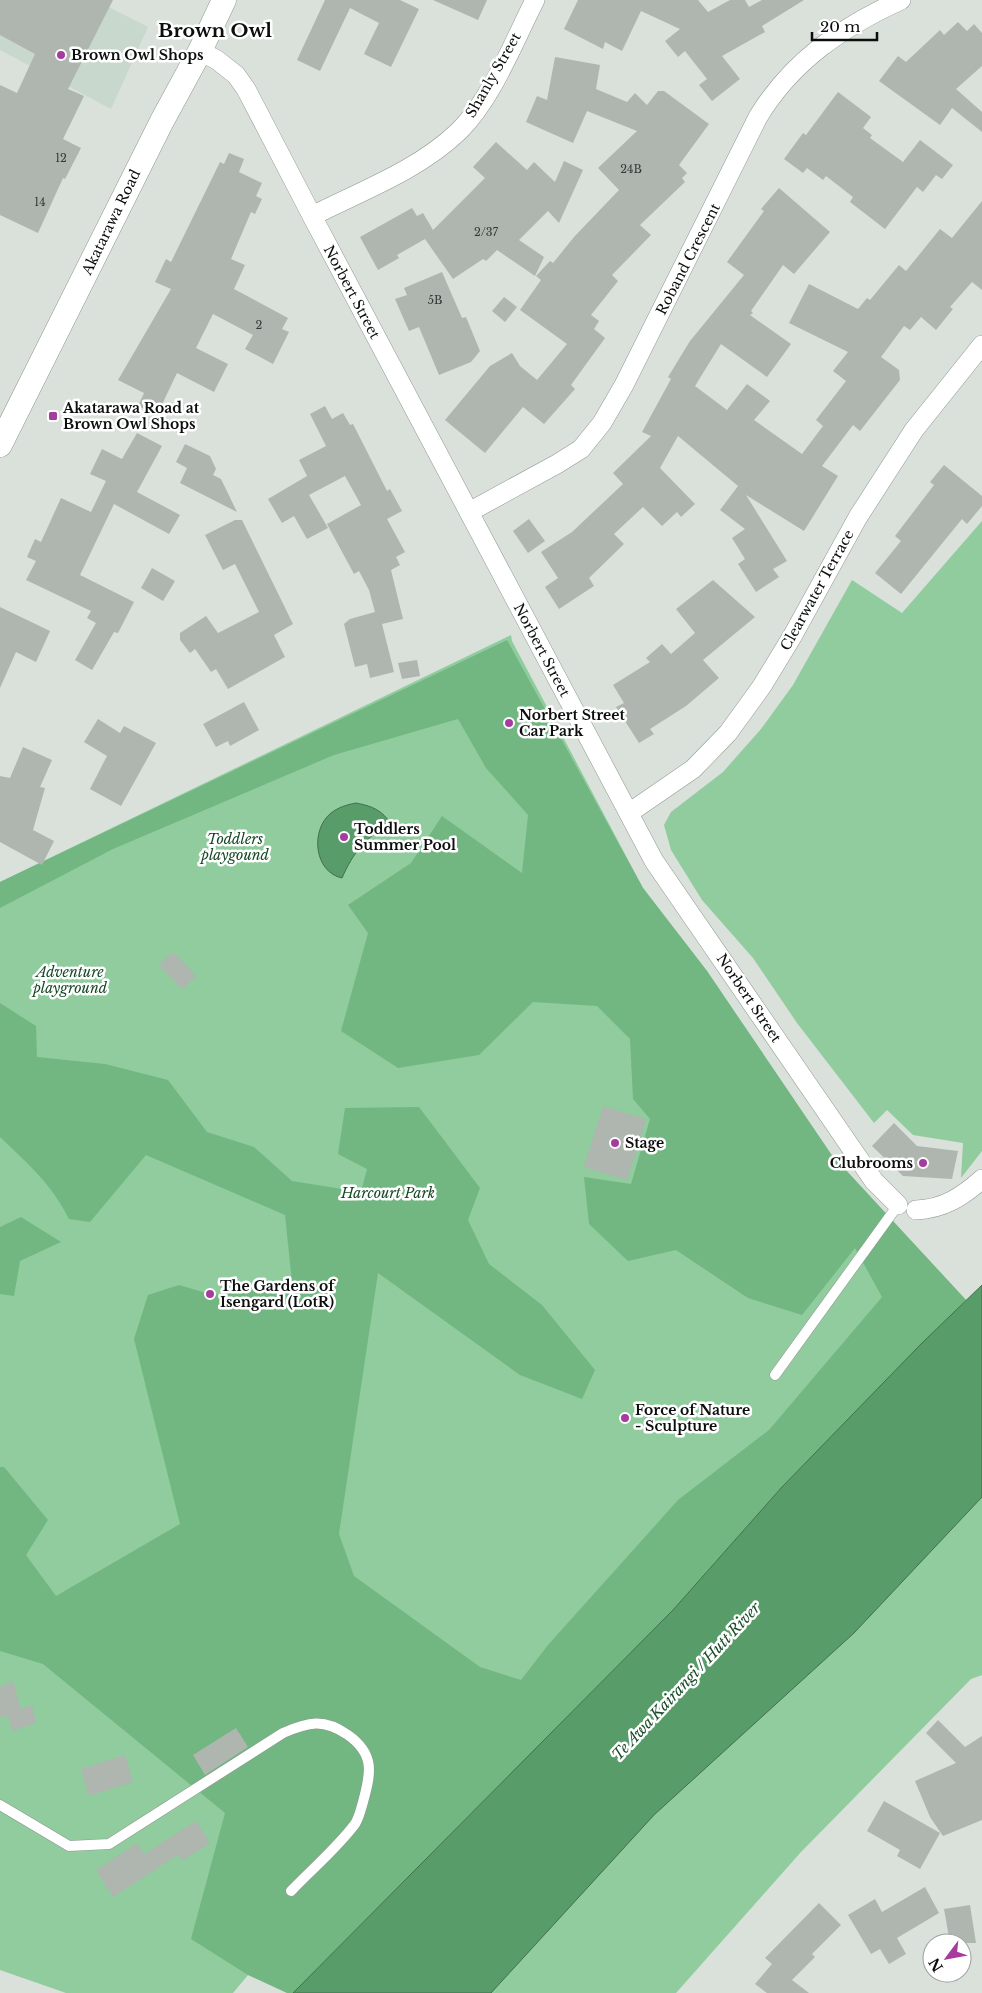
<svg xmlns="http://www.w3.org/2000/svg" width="982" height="1993" font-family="'Libre Baskerville',serif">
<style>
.built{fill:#c9d8cc}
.green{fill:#90cc9d}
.forest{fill:#72b782}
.water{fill:#589c69;stroke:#41714d}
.building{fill:#aeb6af}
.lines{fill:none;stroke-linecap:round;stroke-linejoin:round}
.service-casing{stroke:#909892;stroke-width:11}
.minor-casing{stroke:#909892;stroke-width:20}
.tertiary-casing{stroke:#909892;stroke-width:25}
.service{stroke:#fff;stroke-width:10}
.minor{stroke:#fff;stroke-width:19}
.tertiary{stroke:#fff;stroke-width:24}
.poi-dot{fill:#a53c9e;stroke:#fff;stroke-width:2}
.labels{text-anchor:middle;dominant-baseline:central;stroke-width:5;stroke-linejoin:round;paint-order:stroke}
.number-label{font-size:11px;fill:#343835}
.poi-label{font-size:14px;font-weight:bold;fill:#0b0e0c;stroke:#fff;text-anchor:start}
.street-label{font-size:14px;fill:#0b0e0c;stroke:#fff}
.park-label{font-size:14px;font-style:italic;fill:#154825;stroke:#fff}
.water-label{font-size:15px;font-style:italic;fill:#194c29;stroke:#fff}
.district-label{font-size:19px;font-weight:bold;fill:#0b0e0c;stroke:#fff}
</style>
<rect width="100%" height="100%" fill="#d9e1da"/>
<polygon class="built" points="0,0 95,0 148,27 111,109 0,50"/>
<g class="green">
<polygon points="982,521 982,1151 961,1178 963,1143 913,1135 887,1110 874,1123 797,1023 753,958 702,900 671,850 664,825 671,812 723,772 761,729 793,685 852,580 902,613"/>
<polygon points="511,635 512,641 643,888 707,971 831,1154 966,1300 782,1487 673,1610 248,1975 233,1993 66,1993 0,1970 0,882"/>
<polygon points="982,1459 982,1675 971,1679 801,1852 676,1993 481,1993"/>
</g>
<g class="forest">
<path d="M 507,640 L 643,888 L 707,971 L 831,1154 L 966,1300 L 782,1487 L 673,1610 L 293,1993 L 287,1993 L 248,1975 L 191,1939 L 225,1813 L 43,1664 L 0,1651 L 0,1467 L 4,1467 L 48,1520 L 26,1555 L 56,1596 L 180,1524 L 134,1339 L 148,1295 L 179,1285 L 213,1295 L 292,1282 L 285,1215 L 146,1155 L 90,1222 L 69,1219 C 51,1183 28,1164 0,1137 L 0,1003 L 36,1026 L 37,1057 L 105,1064 L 168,1080 L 207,1132 L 254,1147 L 292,1181 L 361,1192 L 367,1169 L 338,1154 L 345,1108 L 419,1107 L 480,1188 L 468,1220 L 489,1264 L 542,1305 L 595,1370 L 582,1399 L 520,1375 L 378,1273 L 339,1534 L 354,1576 L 480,1667 L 521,1680 L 548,1645 L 678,1500 L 769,1430 L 882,1297 L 855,1248 L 802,1315 L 748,1298 L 676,1250 L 628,1261 L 589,1224 L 584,1177 L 631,1184 L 650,1119 L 633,1099 L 630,1039 L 597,1006 L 533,1002 L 479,1055 L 398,1068 L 341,1031 L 368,933 L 348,905 L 411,863 L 442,816 L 522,873 L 528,815 L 486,768 L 458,719 L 334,755 L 113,849 L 0,908 L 0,882 Z"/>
<polygon points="21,1217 61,1242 20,1261 14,1296 0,1294 0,1227"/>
</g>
<g class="water">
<path d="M 356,803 C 372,806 382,810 391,824 C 366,836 353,853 342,878 C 314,872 310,830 331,813 C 339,807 346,805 356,803 Z"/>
<polygon points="982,1285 982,1497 854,1633 654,1815 491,1993 293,1993 673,1610 782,1487 921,1344"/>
</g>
<g class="building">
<polygon points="0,0 113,0 68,89 84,96 63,139 81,148 65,179 63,178 38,233 0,215 0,85 17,93 35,54 0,35"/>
<polygon points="325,0 400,0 419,9 391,67 364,54 379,23 350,8 320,71 297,60"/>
<polygon points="433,0 487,0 478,20"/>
<polygon points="578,0 698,0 708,12 730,0 745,0 749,7 762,0 804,0 762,26 765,32 722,56 740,79 712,101 699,85 707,79 685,51 678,57 665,41 680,29 641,11 622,51 605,42 603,49 564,29"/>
<polygon points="958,22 967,31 974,24 982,33 982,66 956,89 982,112 982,132 952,108 940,125 879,81 898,56 906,62 940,30 944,35"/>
<polygon points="555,57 600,65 596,89 627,102 635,93 647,105 658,91 664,91 709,124 679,165 687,173 682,178 685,182 640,225 651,235 612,275 618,281 591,315 599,321 594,329 605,338 571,385 575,389 544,424 523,407 485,453 445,420 490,366 512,353 520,366 537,380 567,344 520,310 541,280 536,276 550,261 553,263 574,237 619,190 598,168 637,131 587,111 573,143 526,122 537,96 547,100"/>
<polygon points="838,92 871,117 863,128 872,135 870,138 903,162 920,140 953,165 942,179 936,175 923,192 917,187 885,229 850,202 853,197 826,176 823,180 807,168 803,173 784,159 803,133 806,135"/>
<polygon points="496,142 527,170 534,162 555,182 564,161 583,170 559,223 548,211 519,240 544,257 535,276 497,250 486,261 483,259 453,279 425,239 397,255 399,258 378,270 360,237 412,208 417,216 423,213 433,230 485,178 473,167"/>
<polygon points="229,153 244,159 239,172 262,183 256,196 262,199 255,214 251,212 231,259 245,265 234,289 288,318 282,329 289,332 273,364 245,349 253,335 213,314 196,348 228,364 214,392 177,373 157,415 138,406 144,393 118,380 171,289 155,282 166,259 171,262 220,162 224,164"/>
<polygon points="779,188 830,232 794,274 783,265 751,311 753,313 750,315 791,344 767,377 721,344 695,386 727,410 747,384 770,401 754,420 802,454 823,426 816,420 846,381 833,371 848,352 789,323 809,284 858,309 867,298 870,300 899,265 906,271 940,229 952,238 982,201 982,290 972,282 950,307 953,309 936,330 921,317 910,330 904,326 881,357 899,370 900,380 860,431 853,425 822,466 838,476 804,531 746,495 787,561 773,569 779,577 756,592 738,564 745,559 732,538 745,529 720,510 738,486 678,436 660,468 695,504 681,517 677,512 662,526 643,507 614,534 624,544 589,578 594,586 559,609 545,587 558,578 541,552 572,532 623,484 613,473 651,436 642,432 671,379 668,377 690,341 744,275 727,262 764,211 761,209"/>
<polygon points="442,272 462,318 466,317 480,351 471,362 439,375 419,327 409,331 395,299 407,295 404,288"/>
<polygon points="504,297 517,307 505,322 492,311"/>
<polygon points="325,406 332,419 343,413 350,425 353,424 387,491 390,489 402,511 387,519 405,552 396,557 400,565 391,570 403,619 382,624 394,672 370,678 367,664 355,667 344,624 350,619 375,612 369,590 359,571 354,574 327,524 361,505 345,476 309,495 328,528 307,539 294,516 282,523 268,499 307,476 299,460 326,446 310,414"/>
<polygon points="137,433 162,446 137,492 180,515 169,534 114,504 80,575 134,602 118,633 114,632 92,670 75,660 96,623 87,618 91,611 26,580 36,561 27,557 35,539 41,542 61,498 91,512 106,481 90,474 102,449 122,459"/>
<polygon points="185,444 210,456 216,469 213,475 221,479 237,512 180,483 187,468 176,462"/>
<polygon points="944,465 982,496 982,506 967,524 962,519 901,594 875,573 901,541 895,536 934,485 930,482"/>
<polygon points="529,519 545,541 528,553 513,531"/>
<polygon points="235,520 242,520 293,624 274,635 285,657 228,689 216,669 211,672 195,649 190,653 180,640 180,633 206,616 218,633 259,612 235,564 223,570 205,535"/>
<polygon points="152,568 175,581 163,601 141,588"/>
<polygon points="713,580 755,617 703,660 719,678 686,706 650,729 654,734 639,743 616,707 624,703 613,685 650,662 646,658 662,644 671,654 695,633 676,609"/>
<polygon points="0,607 50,631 36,662 16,652 0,688"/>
<polygon points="417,660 420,676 402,679 398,663"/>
<polygon points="244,702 259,730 230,746 228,741 216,747 203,724"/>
<polygon points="98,719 120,733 124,726 156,743 121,806 90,789 107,756 84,742"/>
<polygon points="23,747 52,760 40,787 45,788 33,830 54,841 42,865 0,842 0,776 10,778"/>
<polygon points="173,952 196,976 182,989 159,965"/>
<polygon points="603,1106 646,1119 627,1180 584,1167"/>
<polygon points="894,1123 917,1146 958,1151 952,1179 903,1176 872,1146"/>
<polygon points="13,1681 21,1709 32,1705 36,1723 13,1731 7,1715 0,1718 0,1687"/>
<polygon points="938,1720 965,1747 982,1736 982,1820 943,1836 930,1817 915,1781 956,1763 926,1733"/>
<polygon points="236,1728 248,1747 205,1775 193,1755"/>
<polygon points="125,1755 133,1782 89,1796 81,1769"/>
<polygon points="884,1801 940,1833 920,1869 897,1856 900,1850 867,1831"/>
<polygon points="196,1821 210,1843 182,1861 178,1855 113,1897 96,1870 137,1843 144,1854"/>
<polygon points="925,1887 939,1913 897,1938 906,1954 889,1964 880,1949 871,1954 848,1915 875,1899 882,1912"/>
<polygon points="819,1903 841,1925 812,1954 815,1957 792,1980 809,1993 767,1993 755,1984 772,1964 765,1958"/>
<polygon points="970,1905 976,1943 950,1943 944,1909"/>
</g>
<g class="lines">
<g class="service-casing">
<g id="service">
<polyline points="775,1375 898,1205 902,1206"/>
<path d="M 0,1805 L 69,1846 L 109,1844 L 283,1733 C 308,1722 324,1718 348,1735 C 375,1754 371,1773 363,1802 C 361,1809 359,1818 355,1824 C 337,1848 312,1869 291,1891"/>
</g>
</g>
<g class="minor-casing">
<g id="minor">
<polyline points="200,51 217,60 236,75 246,89 312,216 654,861 874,1181 898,1205"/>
<path d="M 312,216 C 361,191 419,170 459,131 C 492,99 514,41 535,0"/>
<path d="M 469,512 L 557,464 L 581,449 L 602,423 L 624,385 L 758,117 C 792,61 842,27 901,0"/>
<polyline points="629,813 693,769 728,733 762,686 793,635 858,517 914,430 982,345"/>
<path d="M 916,1210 C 943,1209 962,1197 982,1179"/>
</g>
</g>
<g class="tertiary-casing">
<polyline id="tertiary" points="0,445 162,121 200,51 224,0"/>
</g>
<use href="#service" class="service"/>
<use href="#minor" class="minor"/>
<use href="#tertiary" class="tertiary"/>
</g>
<g class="poi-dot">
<circle cx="61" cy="55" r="5"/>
<rect x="48" y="411" width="10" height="10" rx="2.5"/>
<circle cx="509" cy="723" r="5"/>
<circle cx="344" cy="837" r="5"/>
<circle cx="615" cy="1143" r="5"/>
<circle cx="923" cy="1163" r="5"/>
<circle cx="210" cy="1294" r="5"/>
<circle cx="625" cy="1418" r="5"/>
</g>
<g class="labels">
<g class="number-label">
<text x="61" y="158">12</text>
<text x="631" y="169">24B</text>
<text x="40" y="202">14</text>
<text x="486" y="232">2/37</text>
<text x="435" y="300">5B</text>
<text x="259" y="325">2</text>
</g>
<g class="poi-label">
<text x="71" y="55">Brown Owl Shops</text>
<text x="63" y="408">Akatarawa Road at<tspan x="63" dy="16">Brown Owl Shops</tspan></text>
<text x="519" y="715">Norbert Street<tspan x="519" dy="16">Car Park</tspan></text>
<text x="354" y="829">Toddlers<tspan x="354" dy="16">Summer Pool</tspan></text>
<text x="625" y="1143">Stage</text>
<text x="913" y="1163" text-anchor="end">Clubrooms</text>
<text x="220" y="1286">The Gardens of<tspan x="220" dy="16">Isengard (LotR)</tspan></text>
<text x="635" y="1410">Force of Nature<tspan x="635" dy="16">- Sculpture</tspan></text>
</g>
<g class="street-label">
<text transform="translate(493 75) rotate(-60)">Shanly Street</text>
<text transform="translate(111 222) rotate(-64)">Akatarawa Road</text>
<text transform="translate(688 259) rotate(-63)">Roband Crescent</text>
<text transform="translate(352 292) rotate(62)">Norbert Street</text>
<text transform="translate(817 590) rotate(-61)">Clearwater Terrace</text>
<text transform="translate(542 650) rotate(62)">Norbert Street</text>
<text transform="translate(749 998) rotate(56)">Norbert Street</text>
</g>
<g class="park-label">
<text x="235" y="839">Toddlers<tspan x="235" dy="16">playgound</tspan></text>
<text x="70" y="972">Adventure<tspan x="70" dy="16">playground</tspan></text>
<text x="388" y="1193">Harcourt Park</text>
</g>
<g class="water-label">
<text transform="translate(686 1681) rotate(-47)">Te Awa Kairangi / Hutt River</text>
</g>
<g class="district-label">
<text x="215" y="30">Brown Owl</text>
</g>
</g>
<g transform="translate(947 1958) rotate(238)"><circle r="24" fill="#ffffff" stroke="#9d9f9e"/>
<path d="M0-4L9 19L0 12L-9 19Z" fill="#a53c9e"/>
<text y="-8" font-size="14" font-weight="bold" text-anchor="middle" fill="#0b0e0c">N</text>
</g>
<path d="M812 32v8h65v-8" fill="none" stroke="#0b0e0c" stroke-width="2.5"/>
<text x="820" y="32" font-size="15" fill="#0b0e0c" stroke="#ffffff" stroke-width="4" paint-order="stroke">20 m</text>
</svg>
